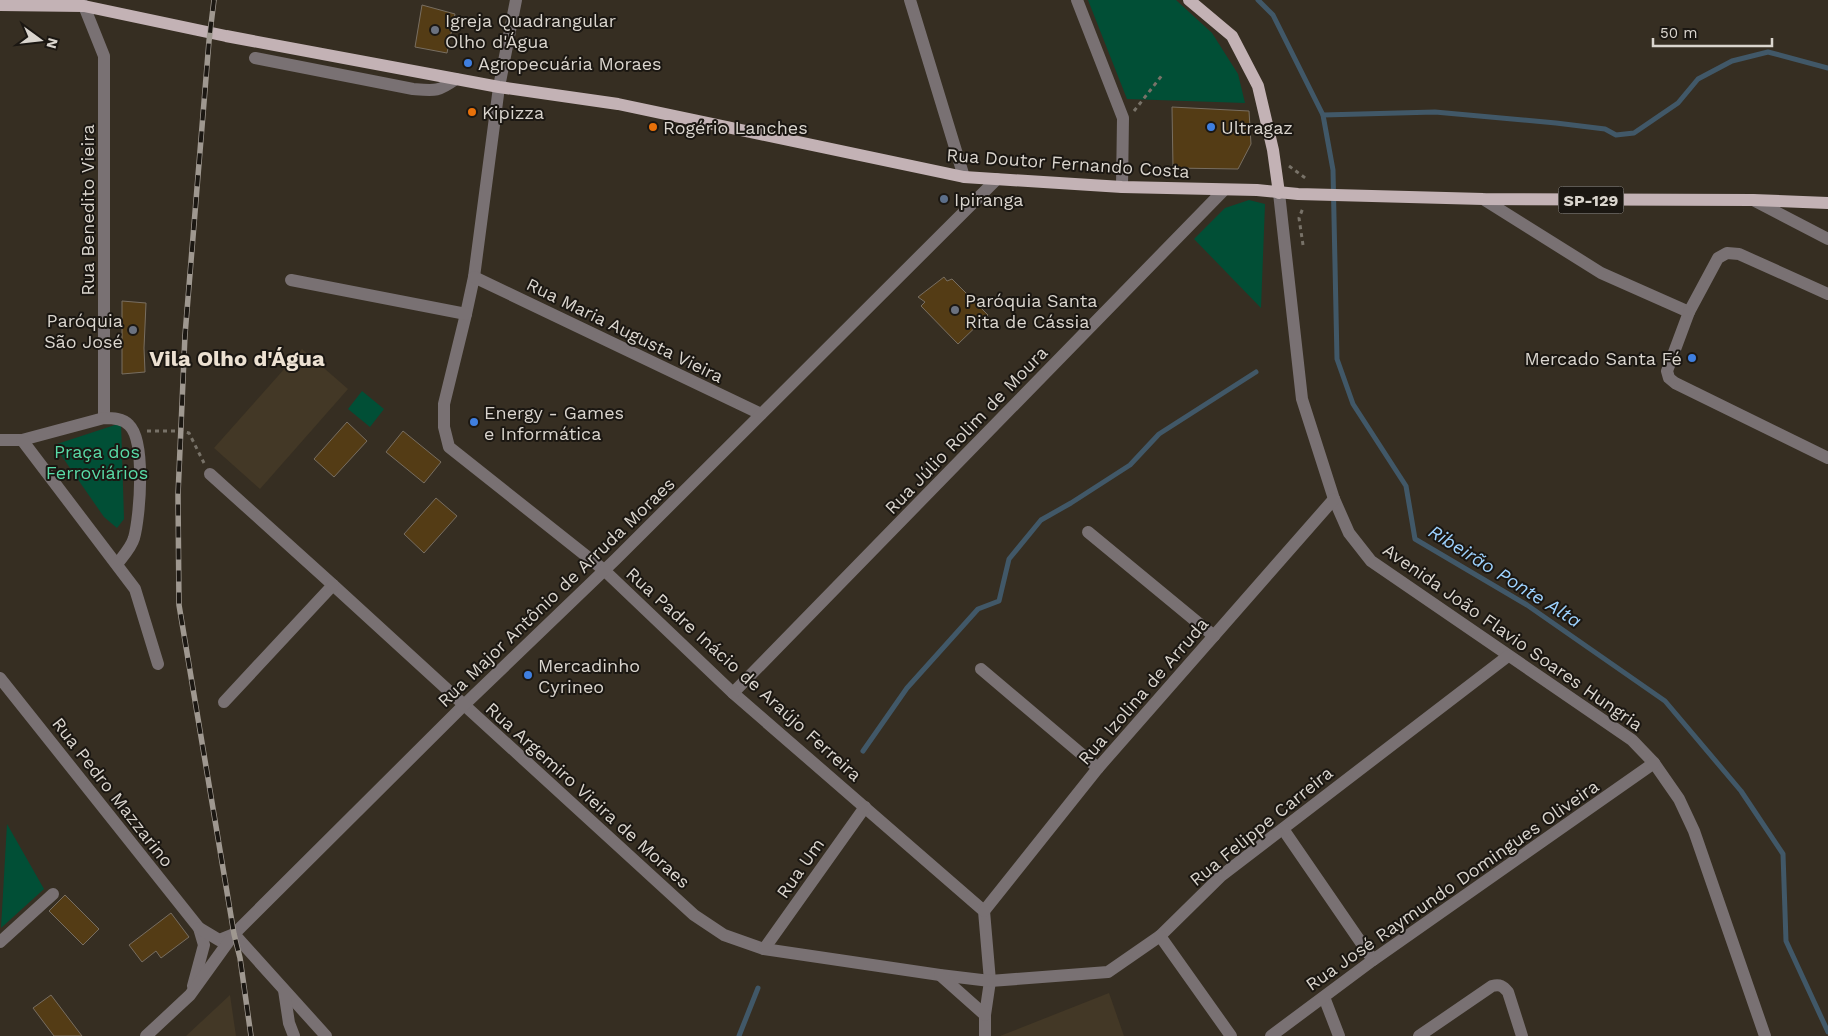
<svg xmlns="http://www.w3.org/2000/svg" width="1828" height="1036" font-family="'Work Sans',sans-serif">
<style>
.built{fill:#433826}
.green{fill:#014f36}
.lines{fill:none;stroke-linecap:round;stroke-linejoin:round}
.stream{stroke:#415868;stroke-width:5}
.building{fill:#543c15;stroke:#786e61}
.path{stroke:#787268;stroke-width:3;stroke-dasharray:4 4;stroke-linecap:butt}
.minor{stroke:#797173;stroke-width:12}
.major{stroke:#c3b2b5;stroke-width:12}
.rail-casing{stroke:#9f9890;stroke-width:5.5}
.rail{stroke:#1b1712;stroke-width:4;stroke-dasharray:11;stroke-linecap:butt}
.worship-dot{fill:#6b7280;stroke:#1b1712;stroke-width:2}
.shop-dot{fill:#3f7fe0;stroke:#1b1712;stroke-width:2}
.food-dot{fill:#e8710a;stroke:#1b1712;stroke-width:2}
.service-dot{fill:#5c6f8a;stroke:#1b1712;stroke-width:2}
.labels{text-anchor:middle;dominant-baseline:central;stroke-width:4;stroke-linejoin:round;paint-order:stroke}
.shield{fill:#1b1712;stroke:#a19c96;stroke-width:1}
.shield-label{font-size:16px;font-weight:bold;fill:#dad5ce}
.poi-label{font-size:18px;fill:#dad5ce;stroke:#1b1712;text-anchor:start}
.street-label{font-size:18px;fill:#dad5ce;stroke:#1b1712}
.park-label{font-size:18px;fill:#59daa6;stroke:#1b1712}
.water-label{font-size:19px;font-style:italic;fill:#9dd1fd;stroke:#1b1712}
.district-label{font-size:22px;font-weight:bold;fill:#ece1d2;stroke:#1b1712}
</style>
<rect width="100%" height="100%" fill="#362e22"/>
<g class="built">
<polygon points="302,349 348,389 260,489 214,448"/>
<polygon points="1109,993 1124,1036 1000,1036"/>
<polygon points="230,995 236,1036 186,1036"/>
</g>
<g class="green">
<polygon points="1088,0 1176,0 1212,33 1238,74 1245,103 1127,99"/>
<polygon points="1249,200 1265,204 1261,308 1194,239 1225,208"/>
<polygon points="362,391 384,409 370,427 348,409"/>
<polygon points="121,423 124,519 117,528 104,517 54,445"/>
<polygon points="7,824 44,889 1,928"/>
</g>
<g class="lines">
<g class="stream">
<polyline points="1258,0 1273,15 1323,115 1333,170 1337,359 1353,404 1406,486 1415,539 1527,605 1665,701 1741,791 1783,854 1786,941 1828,1032"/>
<polyline points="1323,115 1435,112 1556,123 1605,129 1616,135 1634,133 1678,103 1698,79 1732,61 1768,52 1828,68"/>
<polyline points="863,751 907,688 978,609 999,601 1009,559 1041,520 1071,503 1130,465 1159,434 1256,372"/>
<polyline points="739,1036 758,988"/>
</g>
</g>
<g class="building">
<polygon points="422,5 455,14 447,53 415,47"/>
<polygon points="1172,107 1249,111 1251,144 1238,169 1173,168"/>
<polygon points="944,277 947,281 952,279 988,315 958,344 921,306 925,302 918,297"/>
<polygon points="122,301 146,303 144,348 145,372 122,374"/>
<polygon points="347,422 367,441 334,477 314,459"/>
<polygon points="403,431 441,462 424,483 386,452"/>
<polygon points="436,498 457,516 424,553 404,534"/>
<polygon points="65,895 99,929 83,945 49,911"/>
<polygon points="171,913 189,937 161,958 156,951 142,962 129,945"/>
<polygon points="51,995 82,1036 54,1036 33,1008"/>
</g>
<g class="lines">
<g class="path">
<polyline points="1134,111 1163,74"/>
<polyline points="1289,166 1308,180"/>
<polyline points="1303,245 1299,218 1303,208"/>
<polyline points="147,431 181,431 189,433 204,463"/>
</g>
<g class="minor">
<polyline points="79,0 84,6 104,56 104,418"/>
<polyline points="516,0 499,87 474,277 466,314 444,404 444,427 449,447 604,570 733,693 984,911 990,981 985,1015 985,1036"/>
<polyline points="910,0 964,177"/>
<polyline points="1077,0 1123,118 1122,187"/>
<path d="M 255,58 L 413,89 C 435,91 438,92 456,79"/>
<polyline points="1279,193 1302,399 1334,499 1349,533 1371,561 1632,740 1654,763 1679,799 1694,831 1765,1036"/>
<polyline points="1483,199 1601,273 1689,312"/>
<polyline points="1753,200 1828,239"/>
<polyline points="474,277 761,414"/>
<polyline points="291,280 466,314"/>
<polyline points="1828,294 1739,254 1727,253 1718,258 1689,312 1667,371 1669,378 1675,383 1828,458"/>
<path d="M 0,440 L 22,440 L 104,418 C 112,418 123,418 129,425 C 146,441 140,516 134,538 C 131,548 123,556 117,564"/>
<polyline points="22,440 135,589 158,664"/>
<polyline points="210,474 333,585 694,915 724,935 764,949 940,975 990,981 1108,972 1160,936 1221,876 1508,656"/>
<polyline points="1088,532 1214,636"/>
<polyline points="981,669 1098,768"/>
<polyline points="0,678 199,928 204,945 193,986"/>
<polyline points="733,693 1224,190"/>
<polyline points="224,702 333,585"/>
<polyline points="1283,829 1373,960"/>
<polyline points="984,911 1098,768 1334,499"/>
<polyline points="199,928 219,940 234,934"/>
<polyline points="234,934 326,1036"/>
<polyline points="1160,936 1231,1036"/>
<polyline points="0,942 53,894"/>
<polyline points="764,949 865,807"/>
<polyline points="940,975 985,1015"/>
<polyline points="284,990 289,1023 294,1036"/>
<polyline points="1324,997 1339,1036"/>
<polyline points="146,1036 190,995 234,934 464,705 616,559 997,179"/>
<polyline points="1271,1036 1373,960 1654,763"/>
<path d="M 1419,1036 L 1492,986 C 1500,984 1503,986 1508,992 L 1522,1036"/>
</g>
<g class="major">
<polyline points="1189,0 1232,36 1258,86 1273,150 1279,193"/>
<polyline points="0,5 84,6 226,36 499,87 618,104 964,177 1122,187 1257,190 1298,194 1483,199 1753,200 1828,203"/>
</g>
<g class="rail-casing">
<polyline id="rail" points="214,0 209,41 185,335 178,495 179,605 234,934 240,958 251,1036"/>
</g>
<use href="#rail" class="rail"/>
</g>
<g class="worship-dot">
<circle cx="435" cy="30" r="5"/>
<circle cx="955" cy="310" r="5"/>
<circle cx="133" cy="330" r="5"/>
</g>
<g class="shop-dot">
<circle cx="468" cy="63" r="5"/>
<circle cx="1211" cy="127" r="5"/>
<circle cx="1692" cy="358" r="5"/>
<circle cx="474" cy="422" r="5"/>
<circle cx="528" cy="675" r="5"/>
</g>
<g class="food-dot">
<circle cx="472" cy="112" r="5"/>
<circle cx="653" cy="127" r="5"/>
</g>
<circle class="service-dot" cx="944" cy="199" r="5"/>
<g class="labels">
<rect class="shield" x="1558.5" y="186.5" width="65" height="27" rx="4"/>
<g class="shield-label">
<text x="1591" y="200">SP-129</text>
</g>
<g class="poi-label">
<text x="445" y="20">Igreja Quadrangular<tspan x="445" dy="21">Olho d'Água</tspan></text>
<text x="478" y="63">Agropecuária Moraes</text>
<text x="482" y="112">Kipizza</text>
<text x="663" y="127">Rogério Lanches</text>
<text x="1221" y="127">Ultragaz</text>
<text x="954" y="199">Ipiranga</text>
<text x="965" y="300">Paróquia Santa<tspan x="965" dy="21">Rita de Cássia</tspan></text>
<text x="123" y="320" text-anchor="end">Paróquia<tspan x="123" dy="21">São José</tspan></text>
<text x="1682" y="358" text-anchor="end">Mercado Santa Fé</text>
<text x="484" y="412">Energy - Games<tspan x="484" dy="21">e Informática</tspan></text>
<text x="538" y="665">Mercadinho<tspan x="538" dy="21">Cyrineo</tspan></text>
</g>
<g class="street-label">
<text transform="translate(1068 163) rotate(4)">Rua Doutor Fernando Costa</text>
<text transform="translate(87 210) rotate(-90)">Rua Benedito Vieira</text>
<text transform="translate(625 330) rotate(26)">Rua Maria Augusta Vieira</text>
<text transform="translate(966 430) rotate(-46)">Rua Júlio Rolim de Moura</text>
<text transform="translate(556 592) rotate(-44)">Rua Major Antônio de Arruda Moraes</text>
<text transform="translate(1513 637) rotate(35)">Avenida João Flavio Soares Hungria</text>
<text transform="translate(744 674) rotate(42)">Rua Padre Inácio de Araújo Ferreira</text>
<text transform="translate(1143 691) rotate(-49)">Rua Izolina de Arruda</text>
<text transform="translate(113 792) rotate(52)">Rua Pedro Mazzarino</text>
<text transform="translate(588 795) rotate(42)">Rua Argemiro Vieira de Moraes</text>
<text transform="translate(1261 826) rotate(-39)">Rua Felippe Carreira</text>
<text transform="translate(800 868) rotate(-55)">Rua Um</text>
<text transform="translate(1452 885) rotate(-35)">Rua José Raymundo Domingues Oliveira</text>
</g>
<g class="park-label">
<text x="97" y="451">Praça dos<tspan x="97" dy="21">Ferroviários</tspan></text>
</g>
<g class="water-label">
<text transform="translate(1505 576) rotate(32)">Ribeirão Ponte Alta</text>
</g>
<g class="district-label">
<text x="237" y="358">Vila Olho d'Água</text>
</g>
</g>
<g transform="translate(40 40) rotate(105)" stroke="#1b1712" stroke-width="4" paint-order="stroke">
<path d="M0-4L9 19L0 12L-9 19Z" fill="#dad5ce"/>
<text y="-8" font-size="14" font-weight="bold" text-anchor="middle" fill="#dad5ce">N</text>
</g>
<path d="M1653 38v8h119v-8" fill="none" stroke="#dad5ce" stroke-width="2.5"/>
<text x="1660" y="38" font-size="15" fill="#dad5ce" stroke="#1b1712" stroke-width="4" paint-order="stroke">50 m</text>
</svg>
